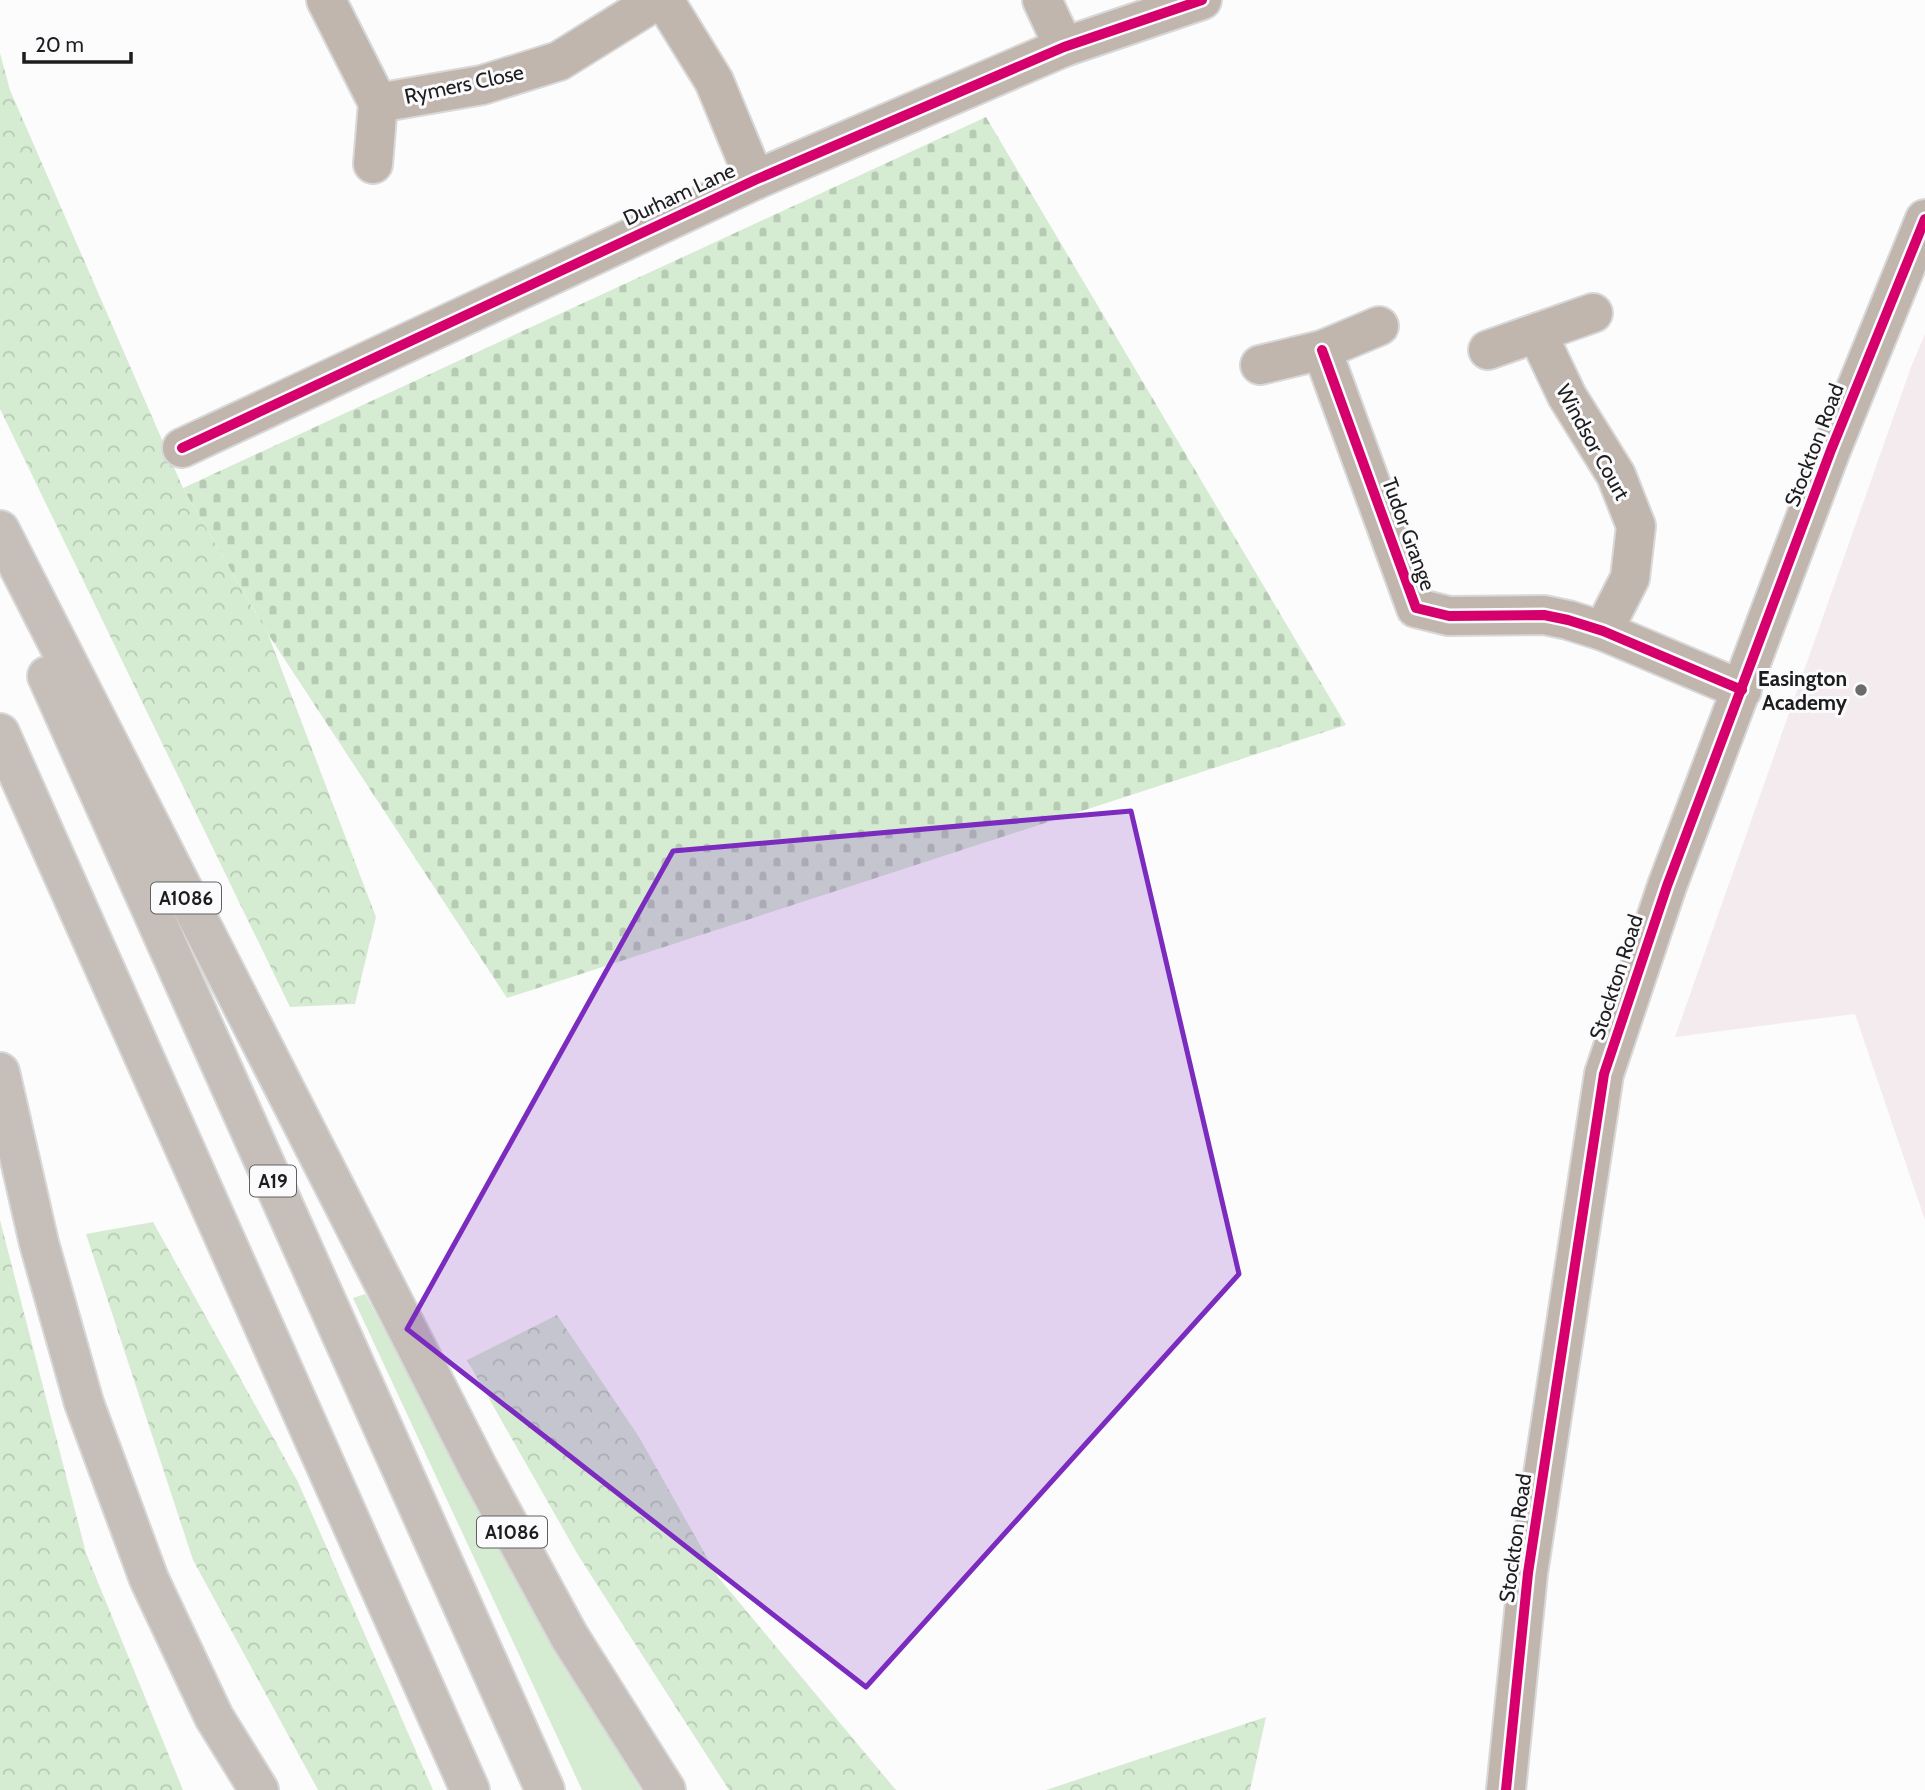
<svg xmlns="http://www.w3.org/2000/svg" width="1925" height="1790" font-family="Cabin,sans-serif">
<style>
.education{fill:#f3ebee}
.grass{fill:#d6ecd2}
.forest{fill:url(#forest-crowns)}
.cemetery{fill:url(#cemetery-stones)}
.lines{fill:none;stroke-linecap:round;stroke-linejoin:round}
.minor-casing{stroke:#d8d8d9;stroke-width:42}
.highway-casing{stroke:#d8d8d9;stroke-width:42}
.minor{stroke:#c0b6ae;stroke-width:38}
.highway{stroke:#c5beb9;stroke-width:38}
.cycleway-casing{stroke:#fbfbfe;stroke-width:15}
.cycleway{stroke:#d6006c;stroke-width:10}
.marked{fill:#7b2cbf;fill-opacity:0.2;stroke:#7b2cbf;stroke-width:5;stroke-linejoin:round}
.poi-dot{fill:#6b6b6c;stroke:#fbfbfe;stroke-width:2.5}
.labels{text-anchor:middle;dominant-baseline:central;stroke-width:6;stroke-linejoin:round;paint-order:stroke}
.shield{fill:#fbfbfe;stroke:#606061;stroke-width:2}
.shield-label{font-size:19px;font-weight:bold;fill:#1d1d1e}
.street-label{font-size:21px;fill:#1d1d1e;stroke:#fbfbfe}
.poi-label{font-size:21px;font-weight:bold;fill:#1d1d1e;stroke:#fbfbfe;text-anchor:end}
</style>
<defs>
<pattern id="forest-crowns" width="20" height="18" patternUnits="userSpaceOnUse" patternTransform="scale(1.75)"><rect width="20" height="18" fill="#d6ecd2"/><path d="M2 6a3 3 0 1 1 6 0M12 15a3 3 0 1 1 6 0" fill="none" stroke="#b7cab4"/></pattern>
<pattern id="cemetery-stones" width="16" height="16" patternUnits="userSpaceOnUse" patternTransform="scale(1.75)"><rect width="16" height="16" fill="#d6ecd2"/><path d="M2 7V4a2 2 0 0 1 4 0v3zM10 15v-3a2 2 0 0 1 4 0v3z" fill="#b7cab4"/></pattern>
</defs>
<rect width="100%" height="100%" fill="#fcfcfd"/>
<polygon class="education" points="1925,334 1925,1220 1855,1014 1675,1037 1911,367"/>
<polygon class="grass" points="365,1294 555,1648 641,1790 582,1790 353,1298"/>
<g class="forest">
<polygon points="0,53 10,90 183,488 268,634 376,917 355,1004 290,1007 0,409"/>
<polygon points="0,1220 86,1553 183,1790 0,1790"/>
<polygon points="153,1222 298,1482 433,1790 318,1790 193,1560 86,1234"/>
<polygon points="557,1315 639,1437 718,1577 896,1790 729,1790 578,1555 467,1360"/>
<polygon points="1266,1717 1250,1790 1046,1790"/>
</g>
<polygon class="cemetery" points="986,117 1346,725 507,998 268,634 183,488"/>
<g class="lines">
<g class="minor-casing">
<g id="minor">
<polyline points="326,0 378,103 373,164"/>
<polyline points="664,0 714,81 755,180"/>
<polyline points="1042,0 1064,47"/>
<polyline points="378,103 482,85 559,61 657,0"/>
<polyline points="1537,333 1567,396 1616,475 1636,526 1630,578 1603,631"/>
<polyline points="1322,350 1416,608 1449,616 1544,615 1568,620 1603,631 1742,690"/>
<polyline points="1488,350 1593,313"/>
<polyline points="1260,365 1322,350 1379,326"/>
<polyline points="182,448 755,180 1064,47 1202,0"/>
<polyline points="1506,1790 1528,1573 1604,1074 1667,886 1831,450 1925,219"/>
</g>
</g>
<g class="highway-casing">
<g id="highway">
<polyline points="0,530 479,1470 569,1636 666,1790"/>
<polyline points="47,676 545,1790"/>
<polyline points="0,733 470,1790"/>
<polyline points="0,1072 39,1243 84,1403 149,1579 214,1717 259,1790"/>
</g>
</g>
<use href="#minor" class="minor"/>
<use href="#highway" class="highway"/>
<g class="cycleway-casing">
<g id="cycleway">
<polyline points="1322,350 1416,608 1449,616 1544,615 1568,620 1603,631 1742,690"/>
<polyline points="182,448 755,180 1064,47 1202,0"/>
<polyline points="1506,1790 1528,1573 1604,1074 1667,886 1831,450 1925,219"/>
</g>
</g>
<use href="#cycleway" class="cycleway"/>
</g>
<path class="marked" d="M 1131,811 L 1239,1274 L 866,1687 L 407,1329 L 673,851 Z"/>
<circle class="poi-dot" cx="1861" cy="690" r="7"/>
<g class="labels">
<g class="shield">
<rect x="151" y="882.5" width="70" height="31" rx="5"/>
<rect x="250" y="1165.5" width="46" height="31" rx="5"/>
<rect x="477" y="1516.5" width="70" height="31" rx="5"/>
</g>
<g class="shield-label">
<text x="186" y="898">A1086</text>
<text x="273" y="1181">A19</text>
<text x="512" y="1532">A1086</text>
</g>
<g class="street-label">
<text transform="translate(464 84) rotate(-12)">Rymers Close</text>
<text transform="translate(679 194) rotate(-25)">Durham Lane</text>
<text transform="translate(1593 442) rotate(61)">Windsor Court</text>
<text transform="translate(1814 445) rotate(-69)">Stockton Road</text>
<text transform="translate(1409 534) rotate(70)">Tudor Grange</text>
<text transform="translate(1616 977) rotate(-72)">Stockton Road</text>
<text transform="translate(1515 1538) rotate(-82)">Stockton Road</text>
</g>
<g class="poi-label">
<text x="1847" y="678">Easington<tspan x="1847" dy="24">Academy</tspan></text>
</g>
</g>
<path d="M24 52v10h107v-10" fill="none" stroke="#1d1d1e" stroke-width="3.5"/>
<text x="35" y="52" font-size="21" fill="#1d1d1e" stroke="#fbfbfe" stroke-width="5" paint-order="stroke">20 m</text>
</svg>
